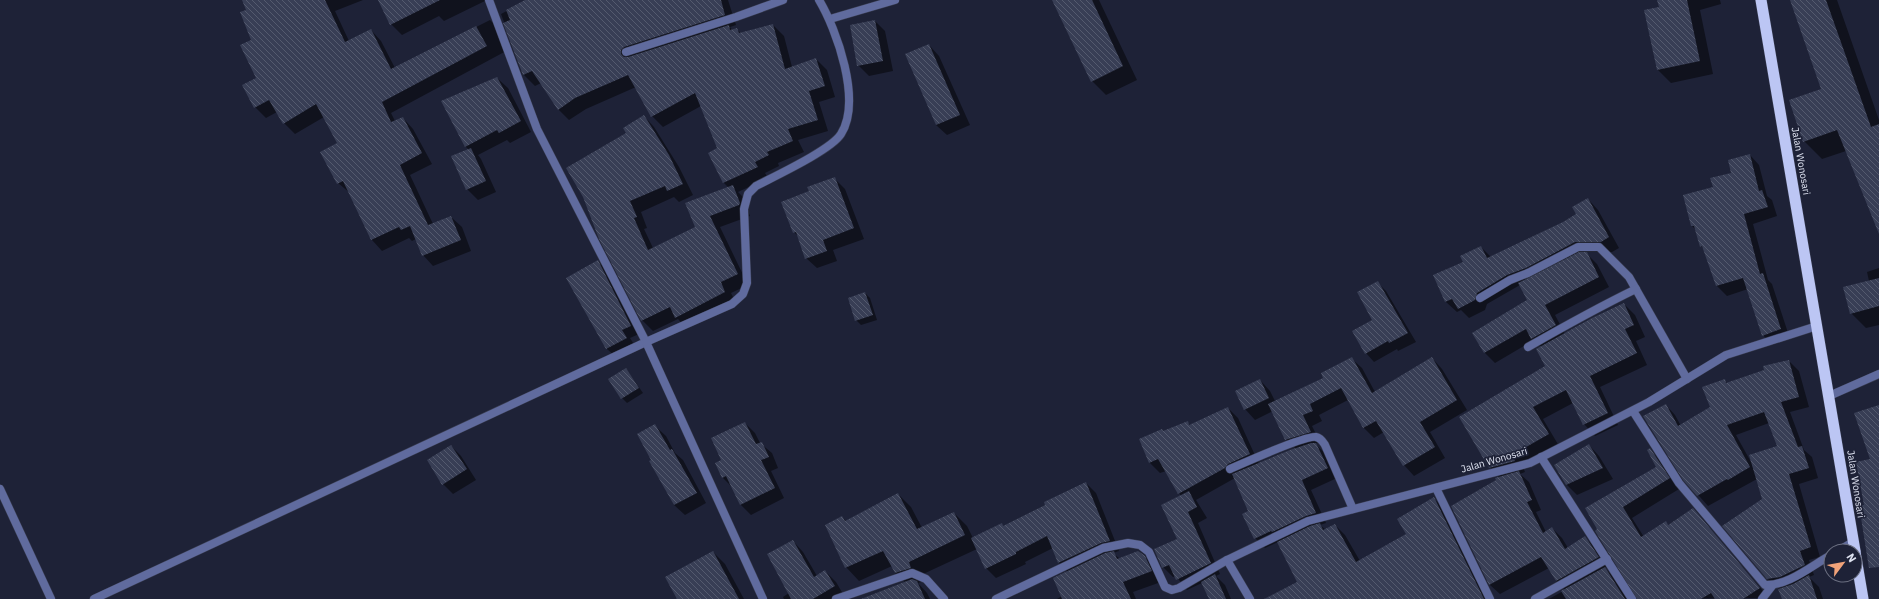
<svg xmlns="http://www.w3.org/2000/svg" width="1879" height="599" font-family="'IBM Plex Sans',sans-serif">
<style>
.shadow{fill:#0007;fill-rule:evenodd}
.building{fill:url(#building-back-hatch)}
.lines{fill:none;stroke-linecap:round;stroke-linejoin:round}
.minor-casing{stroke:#393d51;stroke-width:9}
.trunk-casing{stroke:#393d51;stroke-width:12}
.minor{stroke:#606b9e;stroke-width:8}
.trunk{stroke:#bcc6f4;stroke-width:11}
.labels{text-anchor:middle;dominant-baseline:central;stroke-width:3.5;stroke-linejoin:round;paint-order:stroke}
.street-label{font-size:10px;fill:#dfe3f1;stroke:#1e2237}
</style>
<defs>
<pattern id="building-back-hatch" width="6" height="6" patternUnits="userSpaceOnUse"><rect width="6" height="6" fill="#383e55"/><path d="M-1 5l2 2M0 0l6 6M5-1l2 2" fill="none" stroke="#545a6e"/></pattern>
</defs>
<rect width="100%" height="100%" fill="#1e2237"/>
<g class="shadow">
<polygon points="243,0 363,0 335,11 349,41 371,30 381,41 395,68 490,20 500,30 508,50 391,113 395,121 403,118 413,129 432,164 410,175 433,224 451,217 462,227 471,251 433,266 423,255 416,239 412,241 409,238 382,251 372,240 350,193 338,183 339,144 324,117 295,134 284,123 277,112 266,118 255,107 243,85 257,78 247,11"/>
<polygon points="379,0 487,0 444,21 439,16 402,35 391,24"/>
<polygon points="527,0 728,0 736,25 730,27 733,31 737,30 741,33 773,25 784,36 792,67 816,59 827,70 835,97 819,102 828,131 798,140 804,152 778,163 779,166 765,173 768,178 738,192 743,197 750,216 720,227 748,285 731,293 736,303 686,328 678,319 653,331 642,320 600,238 627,134 644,116 654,127 679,167 693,195 679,202 674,197 641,212 647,228 644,229 653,248 696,228 729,188 723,182 719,149 701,106 663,127 652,116 636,87 586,109 569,120 558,109 541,83 535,86 524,75 501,14"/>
<polygon points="1053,0 1099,0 1137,80 1106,95 1092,81"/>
<polygon points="1658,0 1720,0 1721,4 1700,10 1713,74 1671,83 1658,70 1660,8"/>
<polygon points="1791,0 1837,0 1879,120 1879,220 1846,151 1822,159 1804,141 1822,90"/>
<polygon points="875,21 885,31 893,71 869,76 858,65"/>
<polygon points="929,45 939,56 970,125 947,135 936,125"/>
<polygon points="497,78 508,88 531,132 510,143 507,140 478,155 481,159 496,192 478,200 467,189 469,150 465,146"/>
<polygon points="1750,155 1759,165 1767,196 1772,200 1777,216 1753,224 1768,280 1772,284 1790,339 1772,345 1763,335 1748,289 1727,296 1717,286 1705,250 1701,246 1696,230 1692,226 1714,187 1732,174"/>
<polygon points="834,178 845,189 864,239 833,250 837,261 817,268 806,258 799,237 794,232 810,192"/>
<polygon points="1588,199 1598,210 1619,248 1612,252 1585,252 1597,264 1609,287 1555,315 1565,334 1624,304 1635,315 1645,337 1636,341 1647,365 1600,387 1618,425 1595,436 1584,424 1573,403 1543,419 1559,446 1523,467 1525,472 1520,474 1529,482 1541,510 1536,512 1546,532 1552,528 1562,538 1568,548 1585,538 1595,547 1608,567 1605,568 1615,578 1628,599 1549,599 1565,590 1556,581 1549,568 1500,594 1490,585 1452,506 1500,478 1490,467 1546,367 1541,347 1534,340 1495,363 1485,353 1473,333 1528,300 1520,285 1487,304 1485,310 1469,318 1461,310 1457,312 1446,302 1434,276 1464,262 1481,247 1491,257 1563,223 1578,214"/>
<polygon points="598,261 606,270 639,334 630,338 635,346 616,357 607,349 567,278"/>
<polygon points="1879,268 1879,325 1866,328 1851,313 1869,281 1867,272"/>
<polygon points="1377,282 1386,291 1416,342 1398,351 1397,349 1374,362 1366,353 1373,321"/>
<polygon points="865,293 870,298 877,320 861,325 856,320"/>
<polygon points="1351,358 1362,368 1375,392 1432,358 1442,369 1467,410 1430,432 1445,458 1414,476 1404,465 1384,432 1374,438 1364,428 1348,400 1319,415 1322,421 1312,426 1320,442 1315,444 1326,454 1337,478 1311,490 1326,523 1320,525 1326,530 1335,525 1345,535 1360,561 1408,535 1434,499 1444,508 1488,599 1266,599 1299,582 1278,542 1265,548 1255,538 1249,511 1235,478 1196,500 1207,518 1198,523 1220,574 1216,576 1225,585 1231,599 1210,599 1202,583 1187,590 1176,576 1173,577 1163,567 1178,540 1181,496 1166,471 1160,473 1150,463 1140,440 1187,423 1190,425 1228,408 1238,418 1259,464 1296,449 1286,439 1273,411 1255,420 1245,409 1260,380 1270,391 1275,401 1325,379"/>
<path d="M 1789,361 L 1799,371 L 1809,407 L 1790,412 L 1804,450 L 1812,457 L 1818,478 L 1799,484 L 1820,557 L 1809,560 L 1814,575 L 1809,577 L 1819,587 L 1823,599 L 1783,599 L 1779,589 L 1768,579 L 1763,499 L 1757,479 L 1708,506 L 1684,479 L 1666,405 L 1675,415 L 1681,426 L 1711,408 L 1724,380 L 1728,384 ZM 1769,423 L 1778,447 L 1751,462 L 1736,435 Z"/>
<polygon points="626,369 643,393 627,403 622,398"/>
<polygon points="745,423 755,433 760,443 772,453 778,468 771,471 784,498 751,515 740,504 732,487 723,478 723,460"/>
<polygon points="655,426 666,436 675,453 683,460 706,503 685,515 674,505 653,461"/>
<polygon points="1589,445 1599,456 1613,479 1577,495 1567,485"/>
<polygon points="451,446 461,456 476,480 453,494 443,484"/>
<polygon points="1650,450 1660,460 1679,489 1632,518 1644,537 1668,525 1692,509 1769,598 1638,599 1596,531 1657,467"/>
<polygon points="1086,483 1096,493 1119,551 1113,553 1120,559 1144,556 1155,567 1161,582 1133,592 1136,599 1057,599 1062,596 1068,572 1059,563 1053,548 1025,562 1026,564 996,578 986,568 977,549 921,575 924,581 918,583 927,593 930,599 863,599 905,582 895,573 892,566 859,581 846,567 842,517 846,521 898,494 911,507 922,528 954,513 967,526 973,538 1004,527"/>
<polygon points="793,541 803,552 817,576 825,571 836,582 846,599 784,599 783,597 789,593"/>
<polygon points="713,552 725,564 744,599 678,599"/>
</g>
<g class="building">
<polygon points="242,0 325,0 345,42 371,29 391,69 476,26 487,46 382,102 391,122 403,117 422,153 400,165 428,225 451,216 461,240 422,256 410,226 401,230 399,227 371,240 343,181 337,184 320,152 337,143 316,104 283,124 269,100 254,108 242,85 256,78 240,45 251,40 240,12 246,10"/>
<polygon points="378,0 440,0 390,25"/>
<polygon points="525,0 721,0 725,15 624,47 621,50 621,54 624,57 628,57 729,25 730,30 737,28 739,33 773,24 785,69 816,58 825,86 809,91 818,120 788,129 793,141 767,152 769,155 755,162 758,167 723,183 708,153 717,148 695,93 651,117 628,75 575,98 558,110 532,71 523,75 503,23 510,20 506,10"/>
<polygon points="1052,0 1092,0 1123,66 1091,82"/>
<polygon points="1657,0 1687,0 1700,61 1657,70 1644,10 1659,7"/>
<polygon points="1790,0 1826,0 1871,127 1879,124 1879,234 1837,130 1803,142 1789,100 1821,89"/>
<polygon points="875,20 883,61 857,66 850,25"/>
<polygon points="929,44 960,115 936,125 905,54"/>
<polygon points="497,77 521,121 499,133 497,130 465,147 441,101"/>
<polygon points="644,115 669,155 683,184 667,191 665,186 630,201 637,217 634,218 648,250 695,227 685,203 733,185 740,203 739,205 710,216 738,274 721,282 725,292 675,318 670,307 641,321 599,239 583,197 566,168 626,133 623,128"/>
<polygon points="471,148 486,181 466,190 451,156"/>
<polygon points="1750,154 1759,191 1762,190 1768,207 1744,214 1760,274 1763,273 1781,329 1762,336 1743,278 1716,286 1702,246 1700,247 1694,226 1691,226 1683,195 1713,187 1710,178 1731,173 1728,160"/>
<polygon points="835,177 854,228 823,240 827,251 805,259 796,232 793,233 781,202 809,191 807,187"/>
<polygon points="1588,198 1609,237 1601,242 1575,242 1526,268 1507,275 1477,293 1475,300 1458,309 1452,299 1445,302 1433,275 1463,262 1460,256 1481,246 1487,258 1563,222 1576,214 1572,207"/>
<polygon points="1579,252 1587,252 1599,277 1545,305 1556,325 1531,339 1526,329 1484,353 1472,333 1527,300 1518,283"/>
<polygon points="598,260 631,326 622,330 627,338 606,349 566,278"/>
<polygon points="1879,278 1879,306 1850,314 1843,287"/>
<polygon points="1378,281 1408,333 1389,343 1388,341 1365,354 1352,331 1372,320 1357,292"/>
<polygon points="865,292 873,315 855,321 848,298"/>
<polygon points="1624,303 1634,325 1625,329 1637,353 1590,376 1608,413 1583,425 1566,390 1533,407 1549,434 1512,455 1515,461 1489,468 1459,417 1545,366 1536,349 1592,318"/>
<polygon points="1352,357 1372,393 1432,357 1457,400 1420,422 1435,447 1403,466 1376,421 1363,428 1341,388 1310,404 1313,411 1303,415 1311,432 1285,440 1268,404 1323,378 1321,373"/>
<polygon points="1789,360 1799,397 1781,402 1798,447 1802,446 1809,468 1789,474 1811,547 1800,551 1805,565 1780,577 1767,579 1722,526 1762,499 1749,455 1777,446 1764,412 1727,425 1750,467 1728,480 1727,479 1697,496 1683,480 1643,416 1666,404 1678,426 1710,407 1702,387 1725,379 1726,383 1764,370 1763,366"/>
<polygon points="626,368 639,388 621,399 608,379"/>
<polygon points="1260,379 1269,398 1244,410 1235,391"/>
<polygon points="1879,405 1879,567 1869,568 1859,505 1864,505 1856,462 1870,459 1854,413"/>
<polygon points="1228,407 1250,454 1228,464 1225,468 1178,494 1158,459 1149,463 1139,439 1162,429 1163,431 1188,421 1189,425"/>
<polygon points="745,422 756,444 762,442 769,457 761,460 775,488 740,505 726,476 722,478 715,463 721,460 711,438"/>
<polygon points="655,424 670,450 672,449 697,493 674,505 649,461 651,460 637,434"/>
<polygon points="1311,443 1316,443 1328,468 1302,480 1316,513 1306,516 1272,532 1271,531 1254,539 1242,514 1248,511 1232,474 1290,450"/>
<polygon points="1589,444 1603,468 1566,485 1554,465"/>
<polygon points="451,445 467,469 442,485 427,460"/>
<polygon points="1650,448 1670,478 1623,507 1641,537 1666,521 1668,525 1693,508 1760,588 1743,599 1715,599 1711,593 1701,599 1637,599 1595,531 1597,529 1585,508 1656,467 1647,450"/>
<polygon points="1519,471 1532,500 1527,502 1543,533 1552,527 1565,549 1585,536 1599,557 1556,581 1541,557 1489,585 1451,506 1496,480 1495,478"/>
<polygon points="1086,482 1110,541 1101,543 1058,563 1047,536 1016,552 1016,554 985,569 971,538 1002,523 1003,526 1045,505 1044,502"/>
<polygon points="1189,491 1197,507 1188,512 1211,563 1176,580 1169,565 1162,568 1154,549 1177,539 1161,505"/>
<polygon points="898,493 917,529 954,512 965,535 909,562 911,568 895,573 883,551 845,568 825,525 842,516 845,521"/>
<polygon points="1434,497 1484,599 1264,599 1297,582 1277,542 1310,526 1320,523 1323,530 1335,524 1356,562 1406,534 1397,519"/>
<polygon points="793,540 814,577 825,570 835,586 813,599 791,599 767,554"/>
<polygon points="713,551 739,599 677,599 665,577"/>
<polygon points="1114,551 1117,559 1138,551 1145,556 1152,571 1123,582 1131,599 1062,599 1053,578 1105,553"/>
<polygon points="1605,567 1625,599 1566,599 1561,591"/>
<polygon points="1215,574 1226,599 1209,599 1201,582"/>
<polygon points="1809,575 1817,599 1782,599 1778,589 1793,584"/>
<polygon points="912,579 917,581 925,599 861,599"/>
</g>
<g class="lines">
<g class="minor-casing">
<g id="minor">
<polyline points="830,19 895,0"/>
<polyline points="626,52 736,17 783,0"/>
<polyline points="1480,298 1510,280 1528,273 1578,247 1599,247 1629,277 1687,379"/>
<path d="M 1528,347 C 1563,327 1599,307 1636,289"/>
<polyline points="1829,396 1879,374"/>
<path d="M 1633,411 L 1679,483 L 1765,585 C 1788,586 1811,566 1831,555"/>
<polyline points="1541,457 1632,599"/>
<path d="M 1230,469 C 1244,463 1305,435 1316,437 C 1321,438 1323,442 1325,445 L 1353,509"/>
<polyline points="1436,488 1490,599"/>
<polyline points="0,489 51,599"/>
<polyline points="1838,551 1853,542"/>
<polyline points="1227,560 1250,599"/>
<polyline points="94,599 646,342 537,129 489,0"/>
<path d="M 763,599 L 646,342 L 732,304 L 743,294 L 747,283 L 744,209 L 748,194 L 756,186 C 775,176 831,150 841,134 C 862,101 837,30 819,0"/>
<polyline points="836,599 912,573 926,579 944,599"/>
<polyline points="996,599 1103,548 1128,543 1140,545 1149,552 1165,587 1172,590 1179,588 1227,560 1308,521 1530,463 1649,402 1726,355 1817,326"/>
<polyline points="1535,599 1607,559"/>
<polyline points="1762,599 1772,586"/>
</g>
</g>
<g class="trunk-casing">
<g id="trunk">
<polyline points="1761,0 1855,551"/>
<polyline points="1855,552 1863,599"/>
</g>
</g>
<use href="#minor" class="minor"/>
<use href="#trunk" class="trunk"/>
</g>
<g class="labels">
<g class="street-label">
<text transform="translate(1801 161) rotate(80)">Jalan Wonosari</text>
<text transform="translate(1494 460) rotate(-16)">Jalan Wonosari</text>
<text transform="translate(1856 484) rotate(81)">Jalan Wonosari</text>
</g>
</g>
<g transform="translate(1843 563) rotate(58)"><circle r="19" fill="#1e2237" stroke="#6b6f81"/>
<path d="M0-3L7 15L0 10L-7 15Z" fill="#f0a279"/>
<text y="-6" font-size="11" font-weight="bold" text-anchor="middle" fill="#dfe3f1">N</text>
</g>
</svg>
